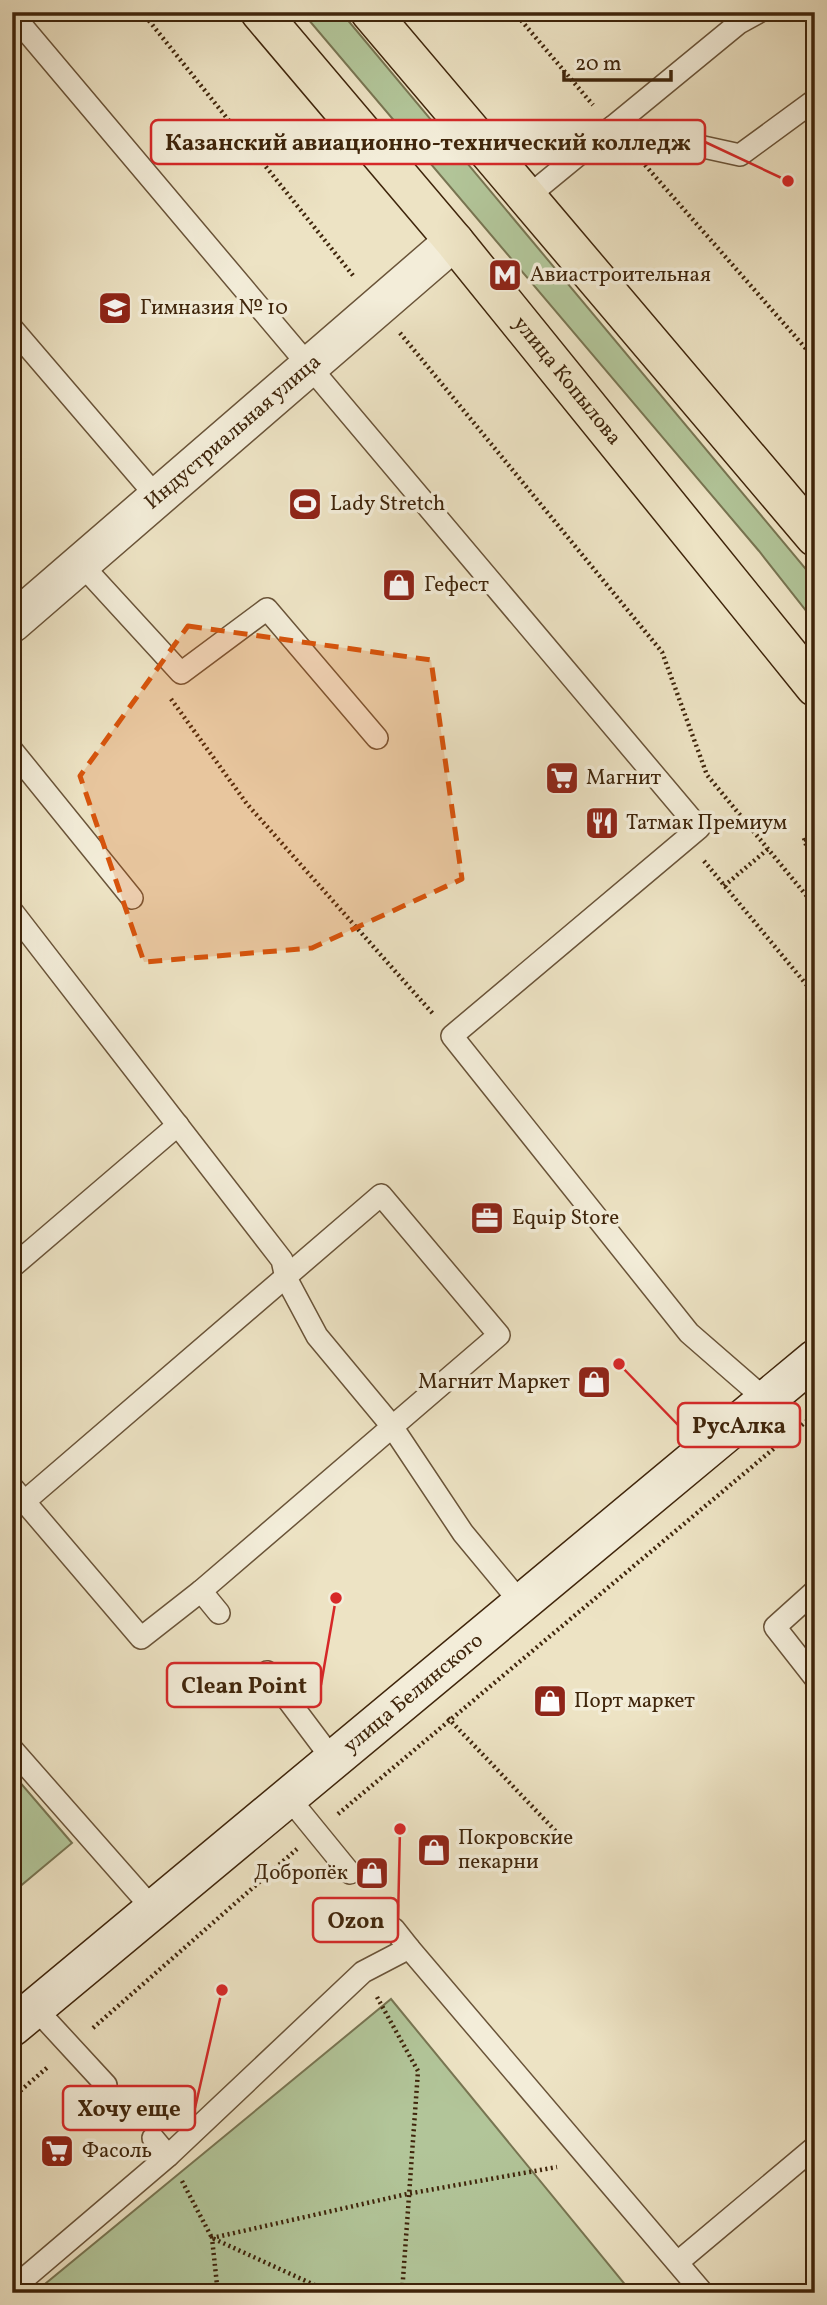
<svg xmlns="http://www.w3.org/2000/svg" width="827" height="2305" font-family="Vollkorn,serif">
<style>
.green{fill:#b2c599;stroke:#787552;stroke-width:2}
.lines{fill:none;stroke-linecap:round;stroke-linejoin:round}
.lane-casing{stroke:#6a5439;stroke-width:24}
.street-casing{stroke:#6a5439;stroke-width:41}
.secondary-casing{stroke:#3f250b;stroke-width:41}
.primary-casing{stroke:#3f250b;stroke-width:41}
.path{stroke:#3f250b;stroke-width:4.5;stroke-dasharray:2 3.5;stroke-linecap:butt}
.lane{stroke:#f3edd9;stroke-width:21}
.street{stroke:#f3edd9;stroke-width:38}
.secondary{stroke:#f3edd9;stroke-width:38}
.primary{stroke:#ede3c4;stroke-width:38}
.marked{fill:#d7540c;fill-opacity:0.2;stroke:#d7540c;stroke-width:5;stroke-dasharray:14 9;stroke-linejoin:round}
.labels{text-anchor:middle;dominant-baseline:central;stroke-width:7;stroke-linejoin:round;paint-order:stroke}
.poi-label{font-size:21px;fill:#3f250b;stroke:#f3edd9;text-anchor:start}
.street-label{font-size:21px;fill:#3f250b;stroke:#f3edd9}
.leader{fill:none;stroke:#d62828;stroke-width:2.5}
.callout-dot{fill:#d62828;stroke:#f3edd9;stroke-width:2.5}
.callout{fill:#f3edd9;stroke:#d62828;stroke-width:2.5}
.callout-label{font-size:23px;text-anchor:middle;font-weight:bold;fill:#3f250b}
</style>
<rect width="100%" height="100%" fill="#ede3c4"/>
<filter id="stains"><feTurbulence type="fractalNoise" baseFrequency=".00286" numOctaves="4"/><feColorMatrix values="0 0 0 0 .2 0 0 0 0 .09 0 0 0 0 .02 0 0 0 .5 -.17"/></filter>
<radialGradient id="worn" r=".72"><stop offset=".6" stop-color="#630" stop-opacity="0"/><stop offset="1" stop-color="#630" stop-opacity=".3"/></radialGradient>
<g class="green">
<polygon points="302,12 341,12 815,580 815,622 759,551"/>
<polygon points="12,1773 72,1843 12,1893"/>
<polygon points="391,1999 632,2293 34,2293"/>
</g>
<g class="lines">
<g class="lane-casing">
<g id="lane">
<polyline points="12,14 699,828 452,1036 689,1333 766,1400"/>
<polyline points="612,127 740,155 815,100"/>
<polyline points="526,198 739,23 759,12"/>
<polyline points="12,328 157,497"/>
<polyline points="81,564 181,673 267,609 377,738"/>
<polyline points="12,750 132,898"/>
<polyline points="12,911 282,1260 286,1278 317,1336 391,1425 463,1533 521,1603"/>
<polyline points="12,1267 178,1125"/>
<polyline points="12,1487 141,1638 201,1591 219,1613"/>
<polyline points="25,1501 381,1195 499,1335 201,1591"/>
<polyline points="815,1591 775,1627 815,1678"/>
<polyline points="267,1672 333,1760"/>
<polyline points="12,1749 153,1909"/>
<polyline points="288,1797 350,1873"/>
<polyline points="394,1929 409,1948"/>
<polyline points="35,2008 106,2085"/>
<polyline points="153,2138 168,2156"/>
<polyline points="678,2262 815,2147"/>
<polyline points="12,2289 168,2156 363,1972 409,1948 703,2293"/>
</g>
</g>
<g class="street-casing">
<g id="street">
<path id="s1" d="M 12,623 L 454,241"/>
</g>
</g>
<g class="secondary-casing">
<g id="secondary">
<path id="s2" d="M 12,2027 L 815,1359"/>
</g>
</g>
<g class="primary-casing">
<g id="primary">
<path id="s3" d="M 260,12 L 454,241 L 815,687"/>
<polyline points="370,12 815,537"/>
</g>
</g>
<g class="path">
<polyline points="142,12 355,278"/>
<polyline points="514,12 593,105"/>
<polyline points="645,165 815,359"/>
<polyline points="400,333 662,652 707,775 815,906"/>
<polyline points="171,699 247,804 434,1015"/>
<polyline points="804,838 815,875"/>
<polyline points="805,839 815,848"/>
<polyline points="704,861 815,995"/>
<polyline points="724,886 768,849"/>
<polyline points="448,1718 565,1841"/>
<polyline points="338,1814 815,1414"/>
<polyline points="377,1997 418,2071 402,2293"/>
<polyline points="93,2028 297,1849"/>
<polyline points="12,2098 49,2066"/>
<polyline points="182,2181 212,2238 332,2293"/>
<polyline points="215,2293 217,2285 212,2238 407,2194 557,2167"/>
</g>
<use href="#lane" class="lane"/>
<use href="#street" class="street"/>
<use href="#secondary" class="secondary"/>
<use href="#primary" class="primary"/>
</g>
<path class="marked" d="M 188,626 L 431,660 L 462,879 L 312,948 L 144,962 L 80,776 Z"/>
<defs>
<g id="metro-square" transform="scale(1.75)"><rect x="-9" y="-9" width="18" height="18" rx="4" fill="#8f2418" stroke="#f3edd9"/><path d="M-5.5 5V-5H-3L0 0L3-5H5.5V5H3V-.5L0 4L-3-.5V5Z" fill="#fff"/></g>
<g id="school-square" transform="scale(1.75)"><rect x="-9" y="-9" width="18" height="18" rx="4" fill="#8f2418" stroke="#f3edd9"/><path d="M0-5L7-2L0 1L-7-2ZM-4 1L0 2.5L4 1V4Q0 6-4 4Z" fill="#fff"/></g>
<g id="stadium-square" transform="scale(1.75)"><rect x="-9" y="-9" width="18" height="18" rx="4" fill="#8f2418" stroke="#f3edd9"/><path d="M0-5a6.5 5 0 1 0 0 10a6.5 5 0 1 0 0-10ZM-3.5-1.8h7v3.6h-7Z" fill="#fff"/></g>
<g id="shop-square" transform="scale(1.75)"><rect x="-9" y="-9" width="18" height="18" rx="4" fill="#8f2418" stroke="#f3edd9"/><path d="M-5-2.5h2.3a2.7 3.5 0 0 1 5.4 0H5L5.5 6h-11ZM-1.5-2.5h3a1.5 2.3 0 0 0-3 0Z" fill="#fff"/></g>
<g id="supermarket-square" transform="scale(1.75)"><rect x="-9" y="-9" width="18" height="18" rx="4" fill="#8f2418" stroke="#f3edd9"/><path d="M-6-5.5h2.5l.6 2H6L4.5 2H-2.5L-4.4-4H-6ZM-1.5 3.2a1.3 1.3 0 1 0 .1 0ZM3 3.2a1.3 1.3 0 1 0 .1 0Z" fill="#fff"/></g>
<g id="restaurant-square" transform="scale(1.75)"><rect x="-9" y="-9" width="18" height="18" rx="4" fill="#8f2418" stroke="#f3edd9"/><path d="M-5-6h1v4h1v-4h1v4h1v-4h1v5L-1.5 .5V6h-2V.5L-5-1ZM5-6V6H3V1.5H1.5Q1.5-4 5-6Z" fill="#fff"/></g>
<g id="office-square" transform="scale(1.75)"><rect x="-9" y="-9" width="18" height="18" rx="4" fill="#8f2418" stroke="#f3edd9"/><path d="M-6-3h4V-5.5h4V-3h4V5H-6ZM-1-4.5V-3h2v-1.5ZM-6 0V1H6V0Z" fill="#fff"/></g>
</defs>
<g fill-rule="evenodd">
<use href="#metro-square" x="505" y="275"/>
<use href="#school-square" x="115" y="308"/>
<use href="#stadium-square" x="305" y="504"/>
<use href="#shop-square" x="399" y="585"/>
<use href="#supermarket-square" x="562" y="778"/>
<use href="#restaurant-square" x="602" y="823"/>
<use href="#office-square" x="487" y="1218"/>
<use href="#shop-square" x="594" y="1382"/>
<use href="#shop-square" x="550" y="1701"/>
<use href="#shop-square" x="434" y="1850"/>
<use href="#shop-square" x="372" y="1873"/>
<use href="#supermarket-square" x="57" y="2151"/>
</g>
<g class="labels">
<g class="poi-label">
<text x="530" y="275">Авиастроительная</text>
<text x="140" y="308">Гимназия № 10</text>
<text x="330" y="504">Lady Stretch</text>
<text x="424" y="585">Гефест</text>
<text x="586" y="778">Магнит</text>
<text x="626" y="823">Татмак Премиум</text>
<text x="512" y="1218">Equip Store</text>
<text x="570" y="1382" text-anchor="end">Магнит Маркет</text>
<text x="574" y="1701">Порт маркет</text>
<text x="458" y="1838">Покровские<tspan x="458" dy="24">пекарни</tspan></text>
<text x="348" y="1873" text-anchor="end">Добропёк</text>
<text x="82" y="2151">Фасоль</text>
</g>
<g class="street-label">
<text stroke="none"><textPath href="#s3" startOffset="480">улица Копылова</textPath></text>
<text stroke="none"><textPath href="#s1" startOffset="292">Индустриальная улица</textPath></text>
<text stroke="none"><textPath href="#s2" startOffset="522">улица Белинского</textPath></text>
</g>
</g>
<path class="leader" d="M788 181L705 142M619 1364L678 1425M336 1598L321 1685M400 1829L398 1920M222 1990L195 2108"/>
<g class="callout-dot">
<circle cx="788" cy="181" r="7"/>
<circle cx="619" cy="1364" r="7"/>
<circle cx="336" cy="1598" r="7"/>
<circle cx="400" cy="1829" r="7"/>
<circle cx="222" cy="1990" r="7"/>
</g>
<g class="callout">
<rect x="151" y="120" width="554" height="44" rx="7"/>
<rect x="678" y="1403" width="122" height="44" rx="7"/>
<rect x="167" y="1663" width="154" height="44" rx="7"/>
<rect x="313" y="1898" width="85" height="44" rx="7"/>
<rect x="63" y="2086" width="132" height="44" rx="7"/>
</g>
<g class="callout-label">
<text x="428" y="150">Казанский авиационно-технический колледж</text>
<text x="739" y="1433">РусАлка</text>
<text x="244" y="1693">Clean Point</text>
<text x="356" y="1928">Ozon</text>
<text x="129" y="2116">Хочу еще</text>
</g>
<rect width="827" height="2305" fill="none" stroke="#ede3c4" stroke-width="42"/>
<rect x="14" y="14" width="799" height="2277" fill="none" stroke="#3f250b" stroke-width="3.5"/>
<rect x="21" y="21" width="785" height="2263" fill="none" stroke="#3f250b" stroke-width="2"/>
<path d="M564 70v10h107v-10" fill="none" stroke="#3f250b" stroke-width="3.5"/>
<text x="575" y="70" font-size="21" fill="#3f250b" stroke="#f3edd9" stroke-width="5" paint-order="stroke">20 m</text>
<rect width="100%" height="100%" filter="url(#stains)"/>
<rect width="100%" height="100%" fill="url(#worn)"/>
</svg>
